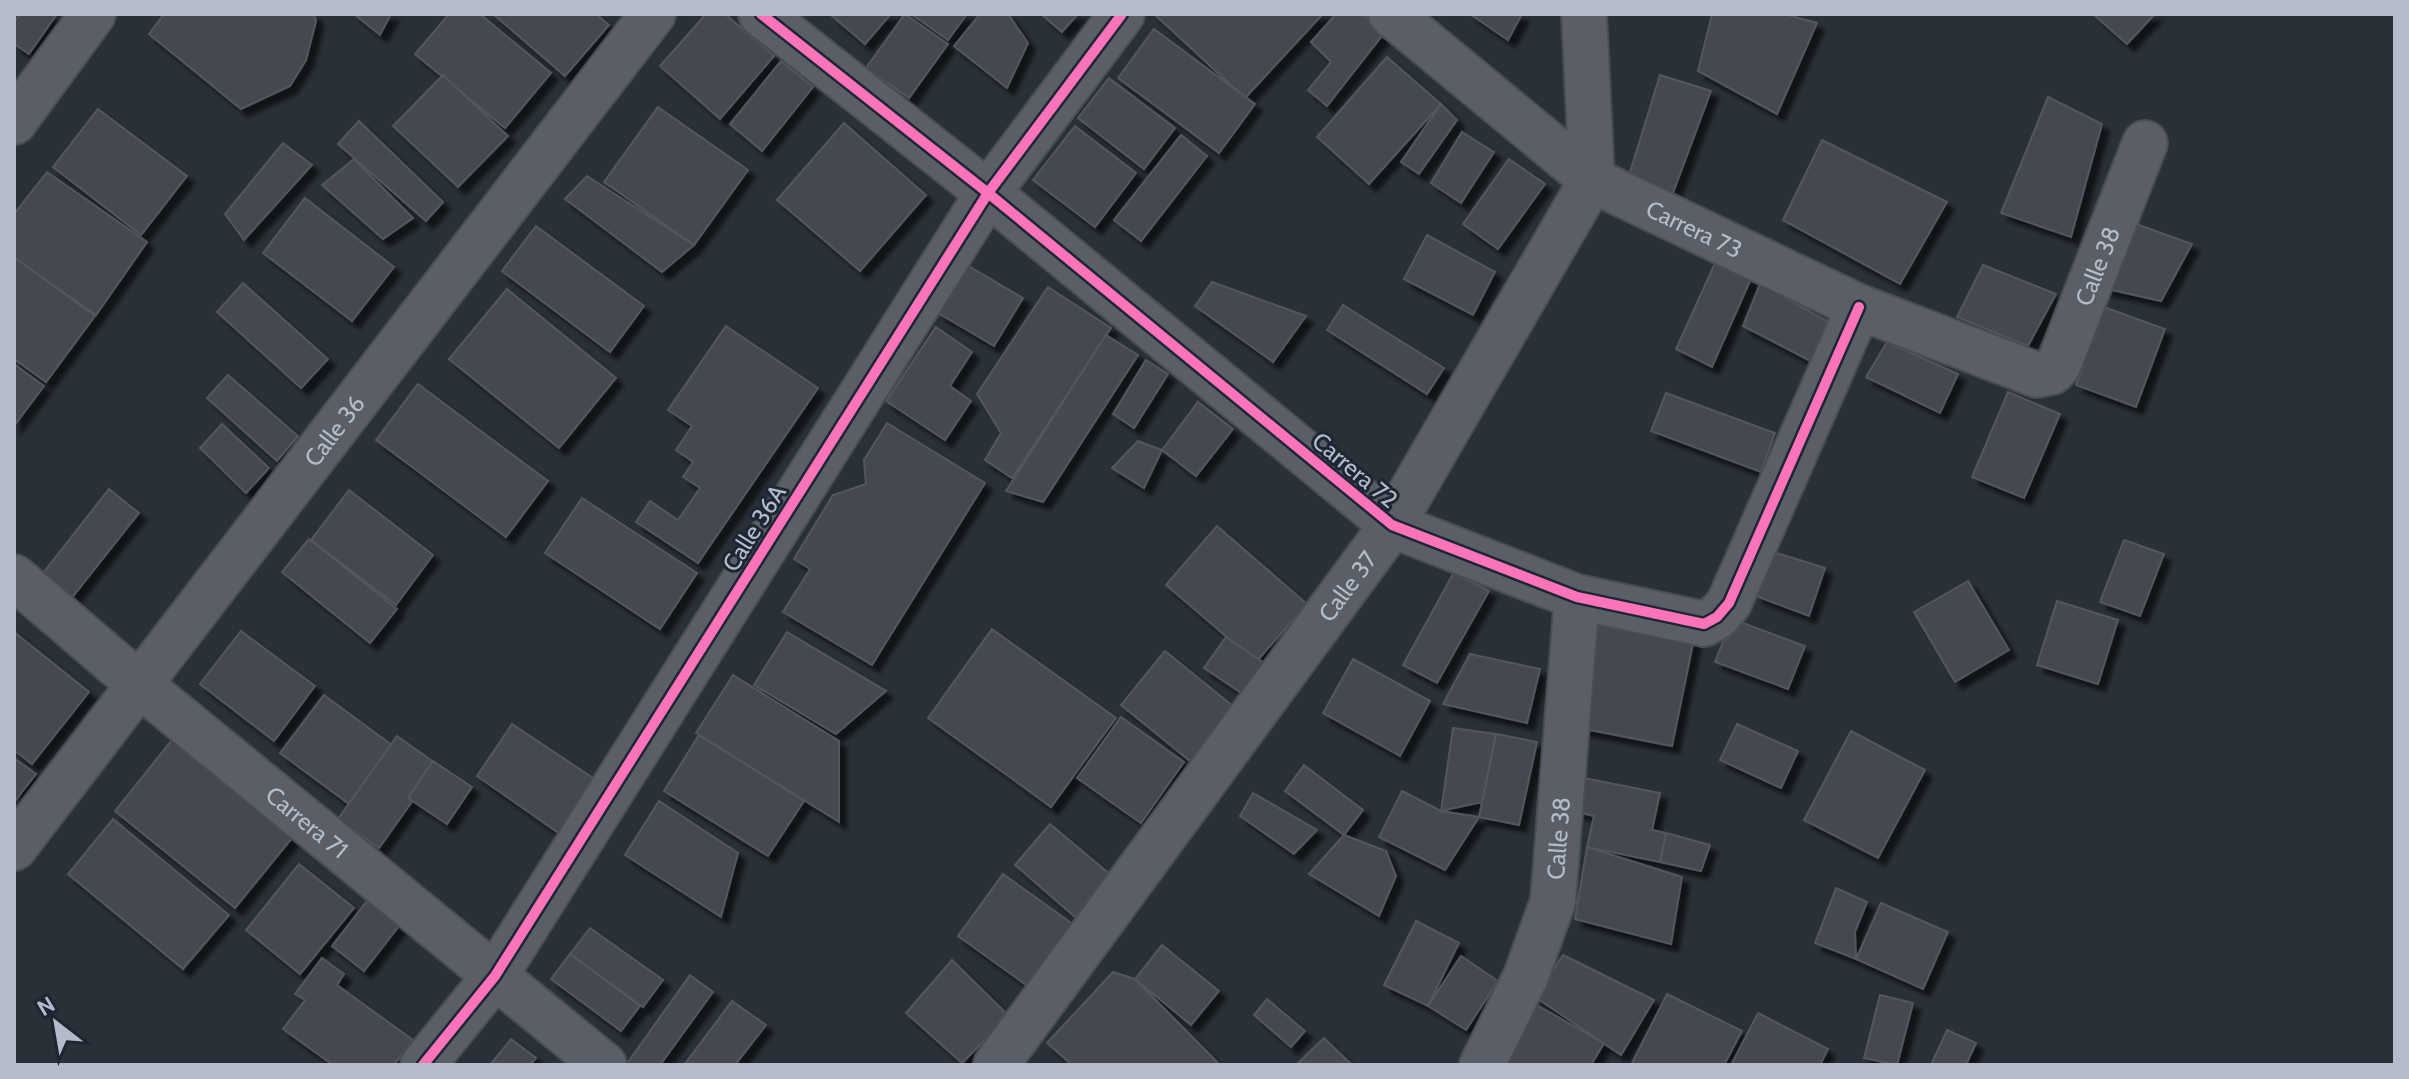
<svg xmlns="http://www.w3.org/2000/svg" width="2409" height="1079" font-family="Cabin,sans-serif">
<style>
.building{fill:#444950;stroke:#52575f;stroke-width:2;filter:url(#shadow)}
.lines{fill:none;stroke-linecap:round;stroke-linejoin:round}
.minor-casing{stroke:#484c53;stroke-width:48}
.minor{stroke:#5a5e66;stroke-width:44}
.cycleway-casing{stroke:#1d2633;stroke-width:15}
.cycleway{stroke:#fb73b8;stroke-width:10}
.labels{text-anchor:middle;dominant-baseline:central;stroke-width:6;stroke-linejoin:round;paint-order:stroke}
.street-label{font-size:24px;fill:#b4bcc9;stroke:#1d2633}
</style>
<defs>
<filter id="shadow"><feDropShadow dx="7" dy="7" stdDeviation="2" flood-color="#0009"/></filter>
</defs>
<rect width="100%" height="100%" fill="#2a3038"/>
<g class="building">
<polygon points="20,14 57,14 29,54 14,44 14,22"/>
<polygon points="164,14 314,14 316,21 306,60 290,86 241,109 149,34"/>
<polygon points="354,14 391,14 380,35"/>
<polygon points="449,14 480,14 551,73 505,128 415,54"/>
<polygon points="493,14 596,14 609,25 565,76"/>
<polygon points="706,14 725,14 774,56 720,119 660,66"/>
<polygon points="834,14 891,14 865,44 832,16"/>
<polygon points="905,14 948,44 909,98 866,68"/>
<polygon points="911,14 967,14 948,40"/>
<polygon points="980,14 1008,14 1028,43 1007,88 954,46"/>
<polygon points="1041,14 1078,14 1062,32"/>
<polygon points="1154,14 1323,14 1245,98"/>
<polygon points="1336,14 1360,14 1388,28 1327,106 1308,90 1331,62 1311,42"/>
<polygon points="1470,14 1522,14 1508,40"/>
<polygon points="1712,14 1784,14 1817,23 1777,114 1698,71"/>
<polygon points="2093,14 2155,14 2127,44"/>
<polygon points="1154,29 1255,104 1219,153 1118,78"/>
<polygon points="1387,57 1441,104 1369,184 1317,137"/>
<polygon points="781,61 813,87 762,151 730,124"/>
<polygon points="443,75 508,136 458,187 393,126"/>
<polygon points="1660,75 1711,91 1670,201 1627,182"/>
<polygon points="1109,78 1175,128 1144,169 1078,118"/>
<polygon points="2048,97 2102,124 2071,237 2001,213"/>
<polygon points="1441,104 1457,120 1419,174 1401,162"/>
<polygon points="658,107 748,170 694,245 604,182"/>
<polygon points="98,109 187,176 141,235 53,167"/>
<polygon points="359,121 443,202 426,221 338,144"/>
<polygon points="844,123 926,195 860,271 777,200"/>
<polygon points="1075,126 1136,173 1095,227 1033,180"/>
<polygon points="1462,132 1494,152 1461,203 1431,183"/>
<polygon points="1181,135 1207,156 1141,241 1114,220"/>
<polygon points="1822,140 1947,202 1900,284 1783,220"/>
<polygon points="283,143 312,165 244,240 225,214"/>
<polygon points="354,159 413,218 383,239 322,185"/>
<polygon points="1509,159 1545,184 1498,249 1463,224"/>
<polygon points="47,172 147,242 96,315 14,258 14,214"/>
<polygon points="587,176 694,245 662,272 565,199"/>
<polygon points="305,198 394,267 352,321 263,253"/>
<polygon points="2122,219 2192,244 2161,301 2094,286"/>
<polygon points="536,226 644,306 610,352 502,271"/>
<polygon points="1427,235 1495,272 1473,315 1404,279"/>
<polygon points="14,257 95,316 46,382 14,359"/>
<polygon points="1716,261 1754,272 1712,367 1676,349"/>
<polygon points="967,265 1023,298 994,346 938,313"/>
<polygon points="1983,265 2056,294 2028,346 1957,317"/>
<polygon points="1212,282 1306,316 1273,362 1195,306"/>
<polygon points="243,283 328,359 301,388 217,312"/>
<polygon points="1760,284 1834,325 1822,367 1743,326"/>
<polygon points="1048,287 1111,328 1012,478 985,460 1001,433 977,394"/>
<polygon points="507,289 616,378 559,448 449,359"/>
<polygon points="2090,302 2165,329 2136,407 2076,385 2083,367 2062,359"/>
<polygon points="1343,305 1444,368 1427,394 1327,330"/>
<polygon points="726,326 818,388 698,563 636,522 650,501 678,520 700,488 683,477 693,462 676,450 692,426 668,410"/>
<polygon points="936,327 972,352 950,386 971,401 945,440 886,401"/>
<polygon points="1106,335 1138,355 1043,502 1006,491"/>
<polygon points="1887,342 1958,374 1940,413 1866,377"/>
<polygon points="1146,360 1168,374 1134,428 1113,414"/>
<polygon points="14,364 44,386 14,426"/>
<polygon points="228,375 298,436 277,461 207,398"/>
<polygon points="418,384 548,481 506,537 376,440"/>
<polygon points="2008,392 2060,414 2024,498 1972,477"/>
<polygon points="1666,393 1775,433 1761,472 1651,431"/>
<polygon points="1198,402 1233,429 1196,476 1162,450"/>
<polygon points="887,423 985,483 872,665 783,612 810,569 794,559 833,495 866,484 864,460"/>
<polygon points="222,424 269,468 246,493 200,448"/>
<polygon points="1138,441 1162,450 1144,488 1112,468"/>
<polygon points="109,489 139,513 66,605 36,582"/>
<polygon points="349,490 433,555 396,605 311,540"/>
<polygon points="582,498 697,573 660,629 545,553"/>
<polygon points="1217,526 1307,604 1256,662 1166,585"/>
<polygon points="309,539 397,609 370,643 282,572"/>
<polygon points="2124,540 2164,554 2140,616 2100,602"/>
<polygon points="1770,551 1825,568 1809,616 1756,596"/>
<polygon points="1454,572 1489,591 1437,683 1403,665"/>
<polygon points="1968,581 2009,650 1955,682 1914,612"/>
<polygon points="2057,601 2118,620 2098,684 2037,665"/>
<polygon points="1591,609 1696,629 1672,746 1579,728"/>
<polygon points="1732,619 1805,646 1788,689 1715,662"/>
<polygon points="992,629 1116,718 1051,807 928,718"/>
<polygon points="241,631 315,686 274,741 200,684"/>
<polygon points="14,632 89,692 32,764 14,750"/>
<polygon points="787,632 886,691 836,734 754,685"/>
<polygon points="1226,637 1267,665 1246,696 1204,668"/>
<polygon points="1165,651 1234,707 1190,761 1121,705"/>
<polygon points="1470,654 1540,669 1527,723 1443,704"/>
<polygon points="1353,659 1430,701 1400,756 1323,713"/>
<polygon points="733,675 839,741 839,822 696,733"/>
<polygon points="324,695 393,746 349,804 280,753"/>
<polygon points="1121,717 1184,762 1141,823 1077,778"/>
<polygon points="512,724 596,780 560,834 477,776"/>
<polygon points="1737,724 1798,751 1781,788 1720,760"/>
<polygon points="1453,728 1496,734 1487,801 1441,811"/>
<polygon points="1851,731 1925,770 1878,858 1804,820"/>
<polygon points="1496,734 1537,742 1519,825 1479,817"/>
<polygon points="176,735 297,832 235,908 115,811"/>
<polygon points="699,735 804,801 768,856 664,791"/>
<polygon points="397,736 438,765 379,848 338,819"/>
<polygon points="14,758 36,774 14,802"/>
<polygon points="433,761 472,787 447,824 408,798"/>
<polygon points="1304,765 1363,810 1344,835 1285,791"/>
<polygon points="1584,778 1660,793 1652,830 1666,833 1660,862 1587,847 1594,816 1577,812"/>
<polygon points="1402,791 1441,811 1479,817 1445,870 1379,837"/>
<polygon points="1253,793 1317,830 1294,854 1240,816"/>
<polygon points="659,801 738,853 721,917 625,855"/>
<polygon points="113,819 229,915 183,969 68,874"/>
<polygon points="1050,824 1111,875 1075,917 1015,865"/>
<polygon points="1666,833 1710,845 1701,871 1660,862"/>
<polygon points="1344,835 1386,851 1396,876 1379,916 1309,874"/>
<polygon points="1587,847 1682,877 1671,944 1575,919"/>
<polygon points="299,864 354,908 300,974 246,930"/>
<polygon points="1003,874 1074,925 1029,987 958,936"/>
<polygon points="1836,888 1867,902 1855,932 1856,959 1815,943"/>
<polygon points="367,901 399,926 364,971 332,946"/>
<polygon points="1881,903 1948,932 1923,989 1856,959"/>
<polygon points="1416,921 1459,943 1428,1006 1384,985"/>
<polygon points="590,928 663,980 643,1007 570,954"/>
<polygon points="1162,945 1219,991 1191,1025 1135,979"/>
<polygon points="570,954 640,1006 621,1031 551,979"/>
<polygon points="1563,955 1654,1000 1621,1055 1535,997"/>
<polygon points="1461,956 1498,981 1466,1030 1428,1006"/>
<polygon points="322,958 344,974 337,985 413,1040 394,1065 333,1065 283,1029 305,1000 295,994"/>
<polygon points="952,960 1009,1016 962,1063 906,1013"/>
<polygon points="1113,972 1135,979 1220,1065 1072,1065 1047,1043"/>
<polygon points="690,975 713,992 660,1065 626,1065"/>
<polygon points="1667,994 1742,1031 1724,1065 1631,1065"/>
<polygon points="1880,995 1913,1003 1897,1065 1864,1058"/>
<polygon points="1267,999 1305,1031 1291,1047 1254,1015"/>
<polygon points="732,1001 766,1025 735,1065 684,1065"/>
<polygon points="1533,1003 1604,1043 1591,1065 1498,1065"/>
<polygon points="1758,1013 1828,1049 1820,1065 1731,1065"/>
<polygon points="1947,1030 1976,1043 1966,1065 1931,1065"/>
<polygon points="1324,1038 1352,1065 1296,1065"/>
<polygon points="511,1039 536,1058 530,1065 490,1065"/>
</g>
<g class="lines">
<g class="minor-casing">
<g id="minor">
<polyline points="761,14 988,193 1392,525 1577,597 1704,624 1717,617 1729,603 1859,307"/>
<path id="s1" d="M 1391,14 L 1592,180 L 1859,307 L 2037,375 L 2052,372 L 2058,366 L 2145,143"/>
<polyline points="14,122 93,14"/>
<path id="s2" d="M 14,577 L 140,685 L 604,1065"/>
<path id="s3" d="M 14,848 L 653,14"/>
<polyline points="423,1065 495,976 988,193 1122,14"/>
<path id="s4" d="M 996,1065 L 1392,525 L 1592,180 L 1584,14"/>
<path id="s5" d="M 1482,1065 L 1526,976 L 1553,901 L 1577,597"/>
</g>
</g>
<use href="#minor" class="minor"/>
<g class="cycleway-casing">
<g id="cycleway">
<polyline points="761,14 988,193 1392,525 1577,597 1704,624 1717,617 1729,603 1859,307"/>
<polyline points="423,1065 495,976 988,193 1122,14"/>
</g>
</g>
<use href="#cycleway" class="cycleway"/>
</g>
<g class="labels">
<g class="street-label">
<text stroke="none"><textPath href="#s1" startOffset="374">Carrera 73</textPath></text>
<text stroke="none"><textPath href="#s1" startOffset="878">Calle 38</textPath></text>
<text stroke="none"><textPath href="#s3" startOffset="526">Calle 36</textPath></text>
<text transform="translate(1355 470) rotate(40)">Carrera 72</text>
<text transform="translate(754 528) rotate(-58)">Calle 36A</text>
<text stroke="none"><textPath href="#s4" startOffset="594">Calle 37</textPath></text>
<text stroke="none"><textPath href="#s2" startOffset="382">Carrera 71</textPath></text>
<text stroke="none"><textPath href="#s5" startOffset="242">Calle 38</textPath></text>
</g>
</g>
<rect width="2409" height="1079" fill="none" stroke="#b4bcc9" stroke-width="32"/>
<g transform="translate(56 1023) rotate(329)" stroke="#1d2633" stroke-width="6" paint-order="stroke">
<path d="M0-6L14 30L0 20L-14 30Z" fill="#b4bcc9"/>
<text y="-12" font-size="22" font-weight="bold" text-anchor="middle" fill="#b4bcc9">N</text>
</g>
</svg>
